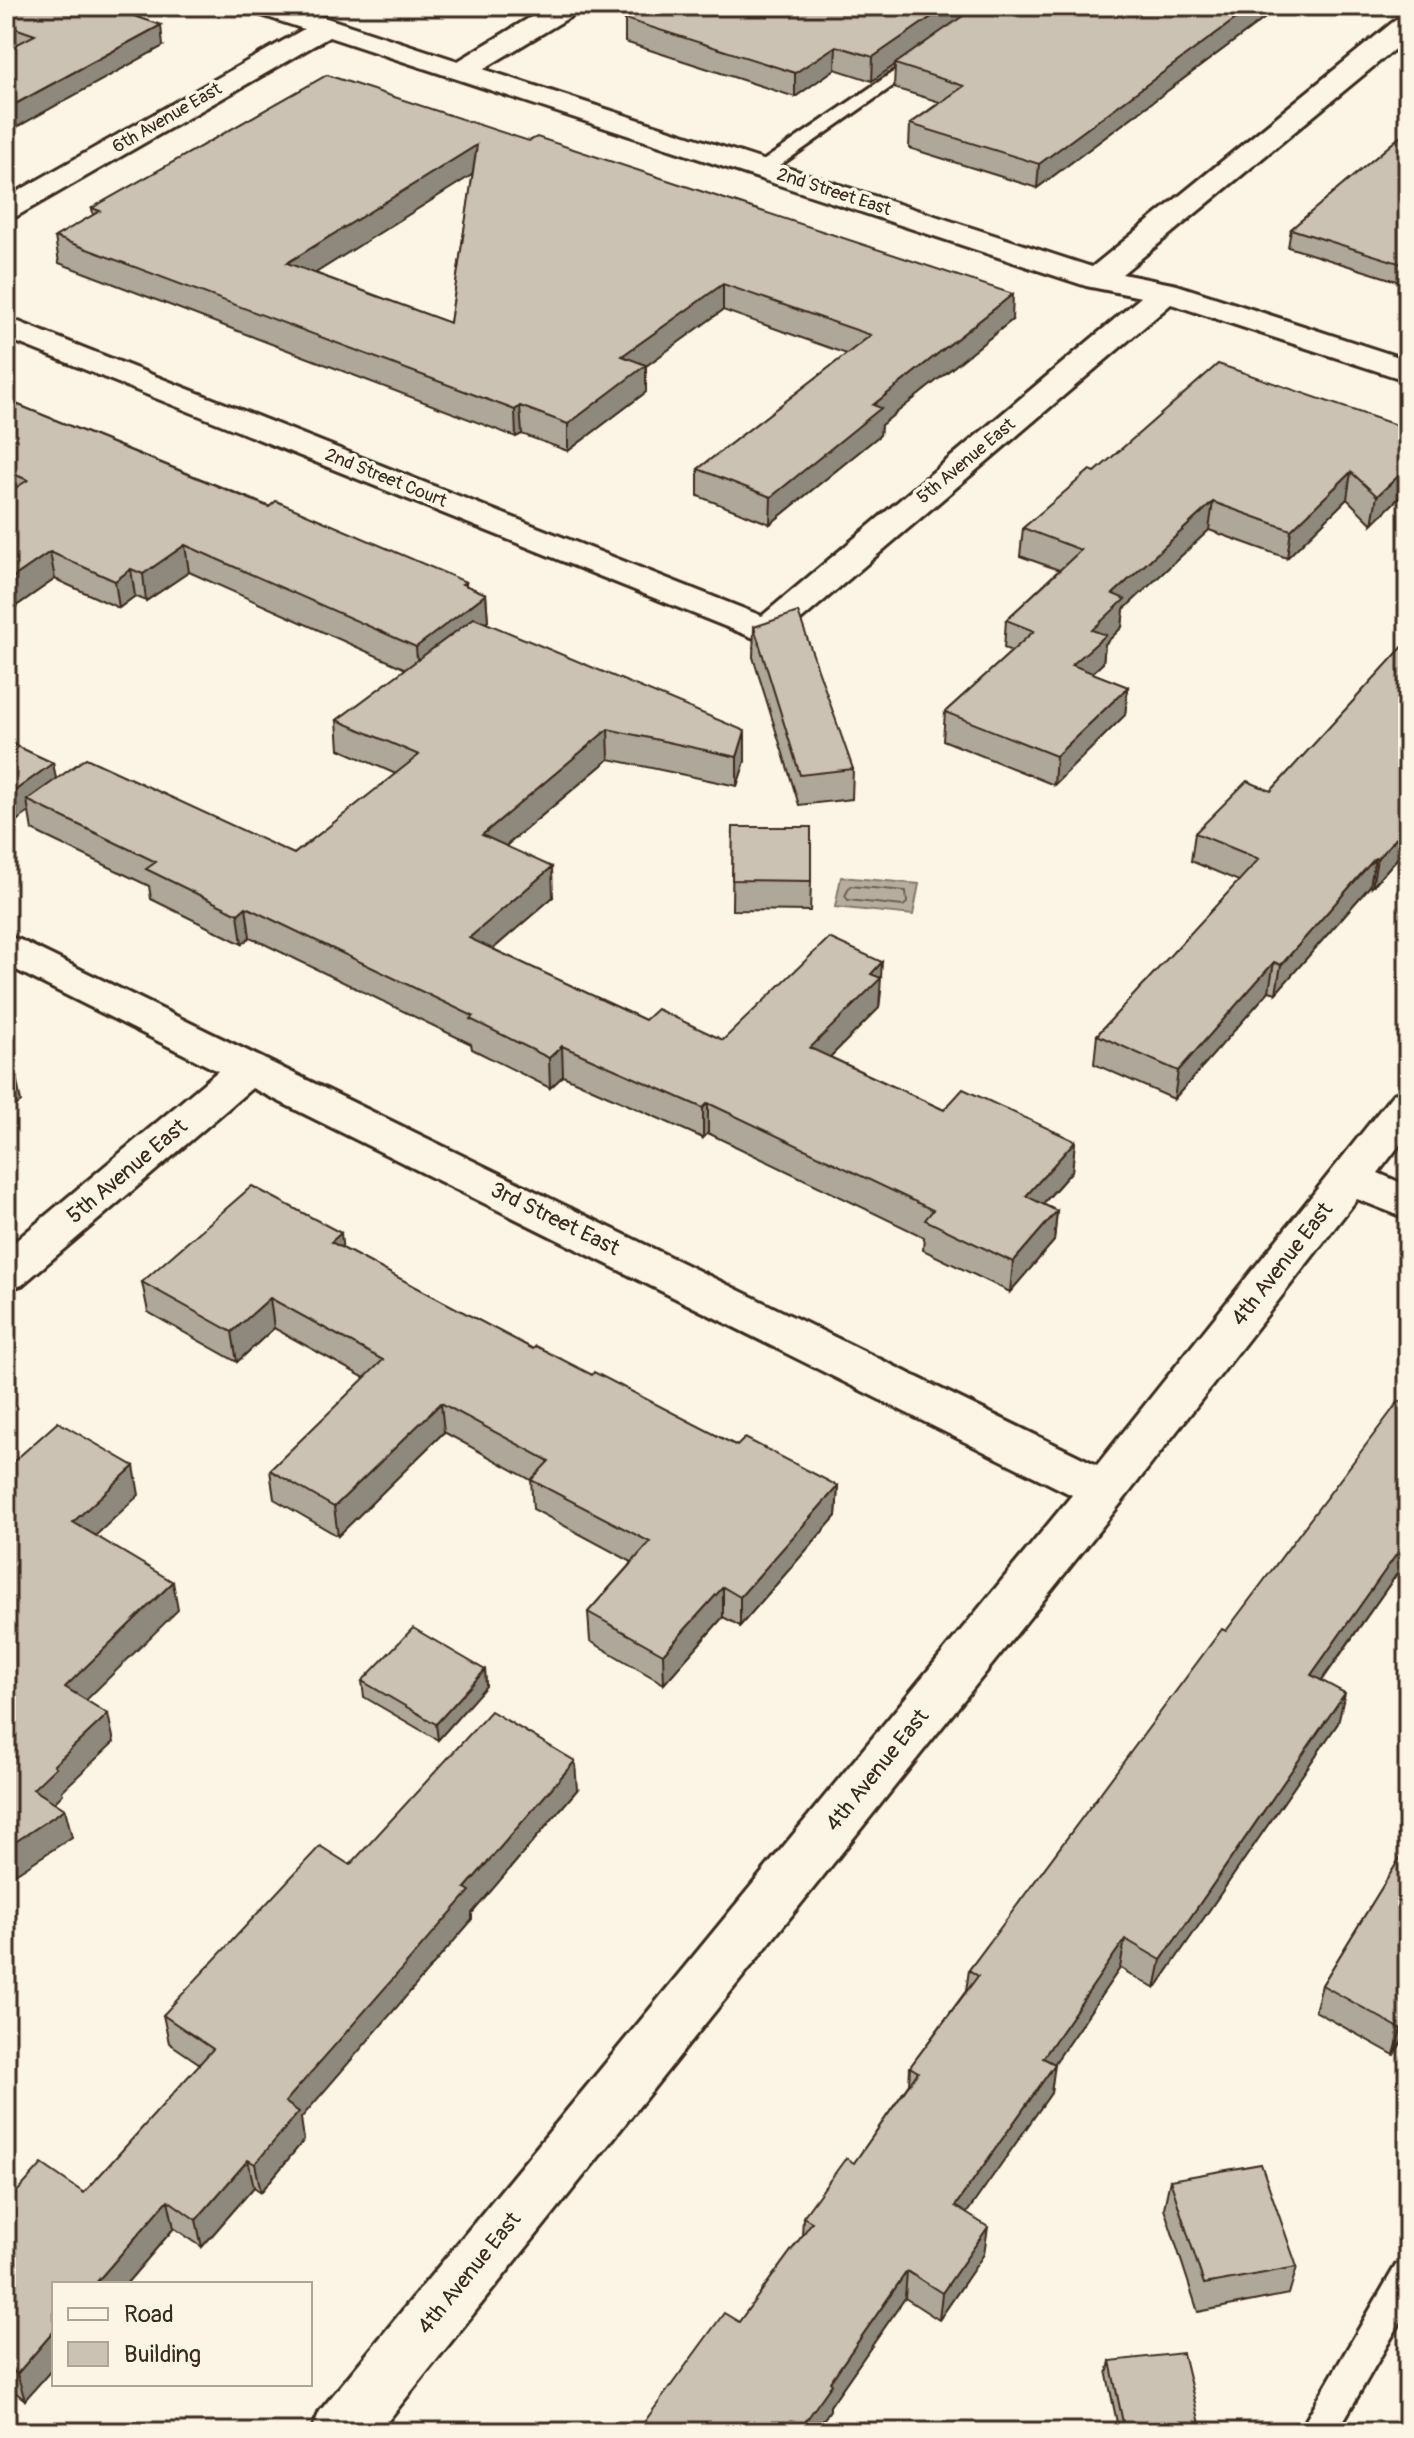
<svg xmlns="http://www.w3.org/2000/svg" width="1414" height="2438" font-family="Pangolin,sans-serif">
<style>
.water{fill:#b7ad9e;stroke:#85796b;stroke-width:2}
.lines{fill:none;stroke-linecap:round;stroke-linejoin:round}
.shore{stroke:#6d5e51;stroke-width:2}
.service-casing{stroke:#3b2a1e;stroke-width:6}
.minor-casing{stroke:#3b2a1e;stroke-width:6}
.service{fill:#fcf5e5;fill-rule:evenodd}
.minor{fill:#fcf5e5;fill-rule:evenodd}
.wall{fill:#afa79a;stroke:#3b2a1e;stroke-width:2;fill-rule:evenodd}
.shaded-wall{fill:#8f887d;stroke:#3b2a1e;stroke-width:2}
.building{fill:#ccc2b3;stroke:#3b2a1e;stroke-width:2;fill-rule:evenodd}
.labels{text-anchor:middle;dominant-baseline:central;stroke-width:7;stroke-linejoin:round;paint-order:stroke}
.far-street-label{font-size:18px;fill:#3b2a1e;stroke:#fcf5e5}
.street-label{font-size:22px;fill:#3b2a1e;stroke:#fcf5e5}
</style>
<rect width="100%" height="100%" fill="#fcf5e5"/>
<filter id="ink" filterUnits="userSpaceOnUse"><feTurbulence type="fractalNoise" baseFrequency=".0125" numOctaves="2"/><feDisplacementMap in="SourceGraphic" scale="16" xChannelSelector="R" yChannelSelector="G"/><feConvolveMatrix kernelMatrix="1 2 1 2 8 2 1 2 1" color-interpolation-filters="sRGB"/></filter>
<g filter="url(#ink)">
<polygon class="water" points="841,877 919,884 913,915 835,907"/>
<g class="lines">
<polygon class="shore" points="850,886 906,891 907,903 903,906 848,900 845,896"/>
<g class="service-casing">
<g id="service">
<polygon points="924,51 930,52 932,56 930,60 769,173 757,173 754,169 757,165"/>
<polygon points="1408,2260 1408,2309 1337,2432 1299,2432 1396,2265"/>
</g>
</g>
<g class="minor-casing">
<g id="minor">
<polygon points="248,6 290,6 458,61 549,6 582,6 578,12 483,69 1092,267 1398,18 1408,16 1408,38 1122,274 1177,285 1408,360 1408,381 1171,304 780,638 767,641 754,638 6,338 6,317 762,616 1141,297 1086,286 329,37 17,216 6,219 6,198 304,29 252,12"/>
<polygon points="6,936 20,940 1097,1465 1393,1094 1408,1090 1408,1134 1378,1173 1408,1186 1408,1219 1357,1199 1121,1503 379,2432 311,2432 320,2411 1072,1495 252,1088 22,1285 6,1290 6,1249 218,1071 6,965"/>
</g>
</g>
<use href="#service" class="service"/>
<use href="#minor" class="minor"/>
</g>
<g class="wall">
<polygon points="6,6 163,46 6,133 6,50 11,47 6,45"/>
<polygon points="645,6 1281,6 1037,188 909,148 910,124 940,102 894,88 895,65 872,81 835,69 795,97 625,42 625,19"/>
<path d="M 327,75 L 1012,320 L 881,425 L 880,435 L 770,524 L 698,496 L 698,469 L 847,354 L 723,310 L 646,366 L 646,392 L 568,451 L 522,434 L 516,437 L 59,263 L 55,237 L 93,215 L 92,208 ZM 473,174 L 450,323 L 315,273 Z"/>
<polygon points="1408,130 1408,294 1398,290 1400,282 1288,247 1291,229"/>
<polygon points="6,400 486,594 488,621 486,623 745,761 737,786 609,759 506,846 553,897 493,949 645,1020 723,1040 881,992 879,1008 830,1057 944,1110 1075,1141 1072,1171 1043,1204 1057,1211 1054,1241 1010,1292 923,1250 924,1237 708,1133 703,1138 563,1076 550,1088 472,1049 471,1044 250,937 242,944 151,899 149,886 32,830 29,812 6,828 6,741 53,763 56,780 294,854 396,774 339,749 337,720 406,669 189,572 146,601 135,596 119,608 55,579 6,613"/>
<polygon points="1408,429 1408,489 1372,524 1347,499 1287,558 1209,530 1124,609 1122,627 1105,644 1103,663 1092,673 1128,687 1125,715 1054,785 943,740 945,712 1012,651 1004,648 1006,620 1059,570 1020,556 1023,528 1095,472"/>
<polygon points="754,627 853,769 852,799 799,805 753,657"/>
<polygon points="1408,641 1408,846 1372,887 1370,886 1276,993 1269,991 1174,1099 1094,1064 1097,1035 1239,881 1191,861 1195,833 1271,791"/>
<polygon points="733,827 811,881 810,911 732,910"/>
<polygon points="342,1248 533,1349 592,1375 737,1446 838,1486 836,1516 740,1626 723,1617 664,1684 590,1641 588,1612 632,1562 533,1509 531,1480 444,1432 338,1536 274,1499 270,1470 365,1378 274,1328 237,1362 148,1312 142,1282"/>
<polygon points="1408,1406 1408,1562 1406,1561 1322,1681 1338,1723 1155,1989 1120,1968 1054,2064 1051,2093 966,2213 984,2254 939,2320 905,2298 830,2406 830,2410 815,2432 637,2432 739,2322 802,2236 803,2217 854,2163 909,2084 910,2067 966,1991 969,1970 1226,1631"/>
<polygon points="485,1670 486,1686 438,1740 364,1697 362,1681"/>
<polygon points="577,1790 472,1913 472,1920 300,2118 304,2140 261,2192 254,2187 202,2247 174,2228 126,2284 54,2284 25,2400 6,2385 6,2204 84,2193 200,2064 169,2043 163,2015 350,1865"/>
<polygon points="1408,1845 1408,2031 1394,2055 1315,2011 1322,1985"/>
<polygon points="1170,2180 1297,2267 1289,2294 1198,2312 1164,2208"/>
<polygon points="1110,2361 1202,2432 1119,2432 1107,2375"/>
</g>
<g class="shaded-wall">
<polygon points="947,6 979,6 872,81 873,57"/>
<polygon points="1253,6 1281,6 1037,188 1039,164"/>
<polygon points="161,25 163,46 6,133 6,109"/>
<polygon points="836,46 835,69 795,97 795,73"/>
<polygon points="477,145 478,171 290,289 287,263"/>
<polygon points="723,284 723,310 646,366 646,392 568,451 568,424 622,356"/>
<polygon points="1013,294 1012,320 881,425 880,435 770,524 771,497 873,405"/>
<polygon points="520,406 522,434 516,437 515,410"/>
<polygon points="1408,467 1408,489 1372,524 1377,496"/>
<polygon points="1351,472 1347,499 1287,558 1291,530"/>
<polygon points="1213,502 1209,530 1124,609 1122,627 1105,644 1103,663 1070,693 1072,665 1113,594"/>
<polygon points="185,545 189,572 146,601 143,574"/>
<polygon points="50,552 55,579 6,613 6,582"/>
<polygon points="131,569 135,596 119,608 115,581"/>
<polygon points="466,582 468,608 486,594 488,621 418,674 416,647 462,584"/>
<polygon points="1128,687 1125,715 1054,785 1056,756"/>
<polygon points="608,729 609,759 483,865 482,835"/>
<polygon points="745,731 745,761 737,786 737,757"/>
<polygon points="53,763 58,790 27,800 29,812 6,828 6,797"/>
<polygon points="1408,824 1408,846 1372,887 1377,859"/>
<polygon points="1375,858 1370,886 1276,993 1281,965"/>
<polygon points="552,867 553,897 471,968 469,938"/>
<polygon points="246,907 250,937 242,944 238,914"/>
<polygon points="882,962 879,1008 809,1078 810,1048 871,974"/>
<polygon points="1274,962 1269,991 1174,1099 1178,1071"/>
<polygon points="562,1046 563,1076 550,1088 549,1058"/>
<polygon points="16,1076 21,1102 6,1113 6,1083"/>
<polygon points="708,1103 708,1133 703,1138 703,1108"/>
<polygon points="1075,1141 1072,1171 1023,1226 1026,1196"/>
<polygon points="1057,1211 1054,1241 1010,1292 1013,1262"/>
<polygon points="341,1233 344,1263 331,1242"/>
<polygon points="270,1298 274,1328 237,1362 232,1332"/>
<polygon points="441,1403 444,1432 338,1536 334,1507"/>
<polygon points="134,1466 139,1495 79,1551 73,1522"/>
<polygon points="838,1486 836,1516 740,1626 740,1597"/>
<polygon points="1408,1538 1408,1552 1406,1561 1304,1705 1311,1675"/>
<polygon points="173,1582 178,1610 71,1715 65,1687"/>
<polygon points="723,1587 723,1617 664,1684 663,1654"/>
<polygon points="485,1670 486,1686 438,1740 436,1724"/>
<polygon points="1345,1693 1338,1723 1155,1989 1161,1960"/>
<polygon points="108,1714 114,1742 62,1791 63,1794 40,1817 33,1789 54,1765"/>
<polygon points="575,1761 577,1790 472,1913 472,1920 301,2118 304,2140 261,2192 255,2164 285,2102 465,1888"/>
<polygon points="65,1809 72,1837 6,1880 6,1848"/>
<polygon points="1125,1939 1120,1968 1039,2086 1043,2058"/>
<polygon points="1408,2018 1408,2031 1394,2055 1401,2029"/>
<polygon points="1055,2064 1051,2093 952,2234 955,2206"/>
<polygon points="248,2160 254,2187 202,2247 196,2220"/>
<polygon points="168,2200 174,2228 126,2284 95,2284"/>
<polygon points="988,2227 984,2254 939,2320 942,2293"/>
<polygon points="907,2271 905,2298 830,2406 830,2410 815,2432 798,2432 830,2382"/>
<polygon points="54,2331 54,2367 25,2400 17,2374"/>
</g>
<g class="building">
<polygon points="6,6 105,6 161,25 6,109 6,50 35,35 6,25"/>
<polygon points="645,6 947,6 873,57 836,46 795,73 625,19"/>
<polygon points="977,6 1253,6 1039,164 910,124 964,86 895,64"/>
<path d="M 327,75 L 529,141 L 537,137 L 1013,294 L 873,405 L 881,408 L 771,497 L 698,469 L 871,335 L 723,284 L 622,356 L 646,365 L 568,424 L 520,406 L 515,410 L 55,237 L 100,211 L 92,208 ZM 477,145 L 450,323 L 287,263 Z"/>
<polygon points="1408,130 1408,266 1291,229"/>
<polygon points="1408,266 1408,274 1401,272"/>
<polygon points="1218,364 1408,429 1408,467 1377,496 1351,472 1291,530 1213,502 1113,594 1125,599 1092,630 1106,635 1072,665 1128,687 1056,756 945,712 1034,631 1006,620 1081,550 1023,528 1090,470 1095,472"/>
<polygon points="6,400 269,507 276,501 466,582 462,584 486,594 416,647 185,545 143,574 131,569 115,581 50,552 6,582 6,494 28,480 6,471"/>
<polygon points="798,612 853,769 800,775 754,627"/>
<polygon points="474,618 745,731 737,757 608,729 482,835 552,867 469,938 645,1020 657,1009 723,1040 829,938 882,962 871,974 881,978 810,1048 944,1110 963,1089 1075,1141 1026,1196 1057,1211 1013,1262 925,1220 933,1210 708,1103 703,1108 562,1046 549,1058 470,1019 473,1016 246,907 238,914 146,869 156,862 27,800 86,758 294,854 419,755 337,720"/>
<polygon points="1408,641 1408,824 1377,859 1375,858 1281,965 1274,962 1178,1071 1097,1035 1259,859 1195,833 1247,781 1271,791"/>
<polygon points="6,741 53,763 6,797"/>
<polygon points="733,827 811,827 811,881 732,880"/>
<polygon points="6,1071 16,1076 6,1083"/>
<polygon points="252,1186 341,1233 331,1242 533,1349 536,1346 592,1375 594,1372 737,1446 745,1438 838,1486 740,1597 723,1587 663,1654 588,1612 650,1542 531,1480 549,1461 441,1403 334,1507 270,1470 383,1360 270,1298 232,1332 142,1282"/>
<polygon points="1399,1401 1408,1406 1408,1538 1311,1675 1345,1693 1161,1960 1125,1939 1043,2058 1055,2064 955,2206 988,2227 942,2293 907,2271 830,2382 832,2384 798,2432 637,2432 724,2313 739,2322 812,2222 803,2217 846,2158 854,2163 918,2072 910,2067 978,1976 969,1970 1222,1629 1226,1631"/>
<polygon points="58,1422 134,1466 73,1522 173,1582 65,1687 108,1714 54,1765 56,1767 33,1789 65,1809 6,1848 6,1459 13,1462"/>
<polygon points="413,1628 485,1670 436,1724 362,1681"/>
<polygon points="491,1711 575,1761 465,1888 470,1891 285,2102 299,2112 255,2164 248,2160 196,2220 168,2200 95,2284 54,2284 54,2331 17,2374 6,2366 6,2204 42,2164 84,2193 213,2049 163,2015 320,1846 350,1865"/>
<polygon points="1408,1845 1408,2018 1401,2029 1322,1985"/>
<polygon points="1261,2164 1297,2267 1204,2284 1170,2180"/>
<polygon points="1183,2353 1202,2432 1125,2432 1110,2361"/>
</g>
</g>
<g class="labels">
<g class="far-street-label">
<text transform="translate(167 118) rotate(-30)">6th Avenue East</text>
<text transform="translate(834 192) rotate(18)">2nd Street East</text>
<text transform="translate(966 461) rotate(-40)">5th Avenue East</text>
<text transform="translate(386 478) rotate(22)">2nd Street Court</text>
</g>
<g class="street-label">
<text transform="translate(127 1171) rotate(-40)">5th Avenue East</text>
<text transform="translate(555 1219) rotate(26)">3rd Street East</text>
<text transform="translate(1282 1264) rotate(-52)">4th Avenue East</text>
<text transform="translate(877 1770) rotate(-51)">4th Avenue East</text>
<text transform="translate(469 2273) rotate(-51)">4th Avenue East</text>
</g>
</g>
<rect width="1414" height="2438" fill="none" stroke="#fcf5e5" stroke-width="32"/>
<rect x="16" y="16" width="1382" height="2406" fill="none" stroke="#3b2a1e" stroke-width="3" filter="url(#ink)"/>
<rect x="52" y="2282" width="260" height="104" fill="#fcf5e5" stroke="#afa495" stroke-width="2"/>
<rect x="68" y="2308" width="40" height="12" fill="#fcf5e5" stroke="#afa495" stroke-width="2"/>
<text x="124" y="2322" font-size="24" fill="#3b2a1e">Road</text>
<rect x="68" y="2342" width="40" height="24" fill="#ccc2b3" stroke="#afa495" stroke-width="2"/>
<text x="124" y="2362" font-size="24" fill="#3b2a1e">Building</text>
</svg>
